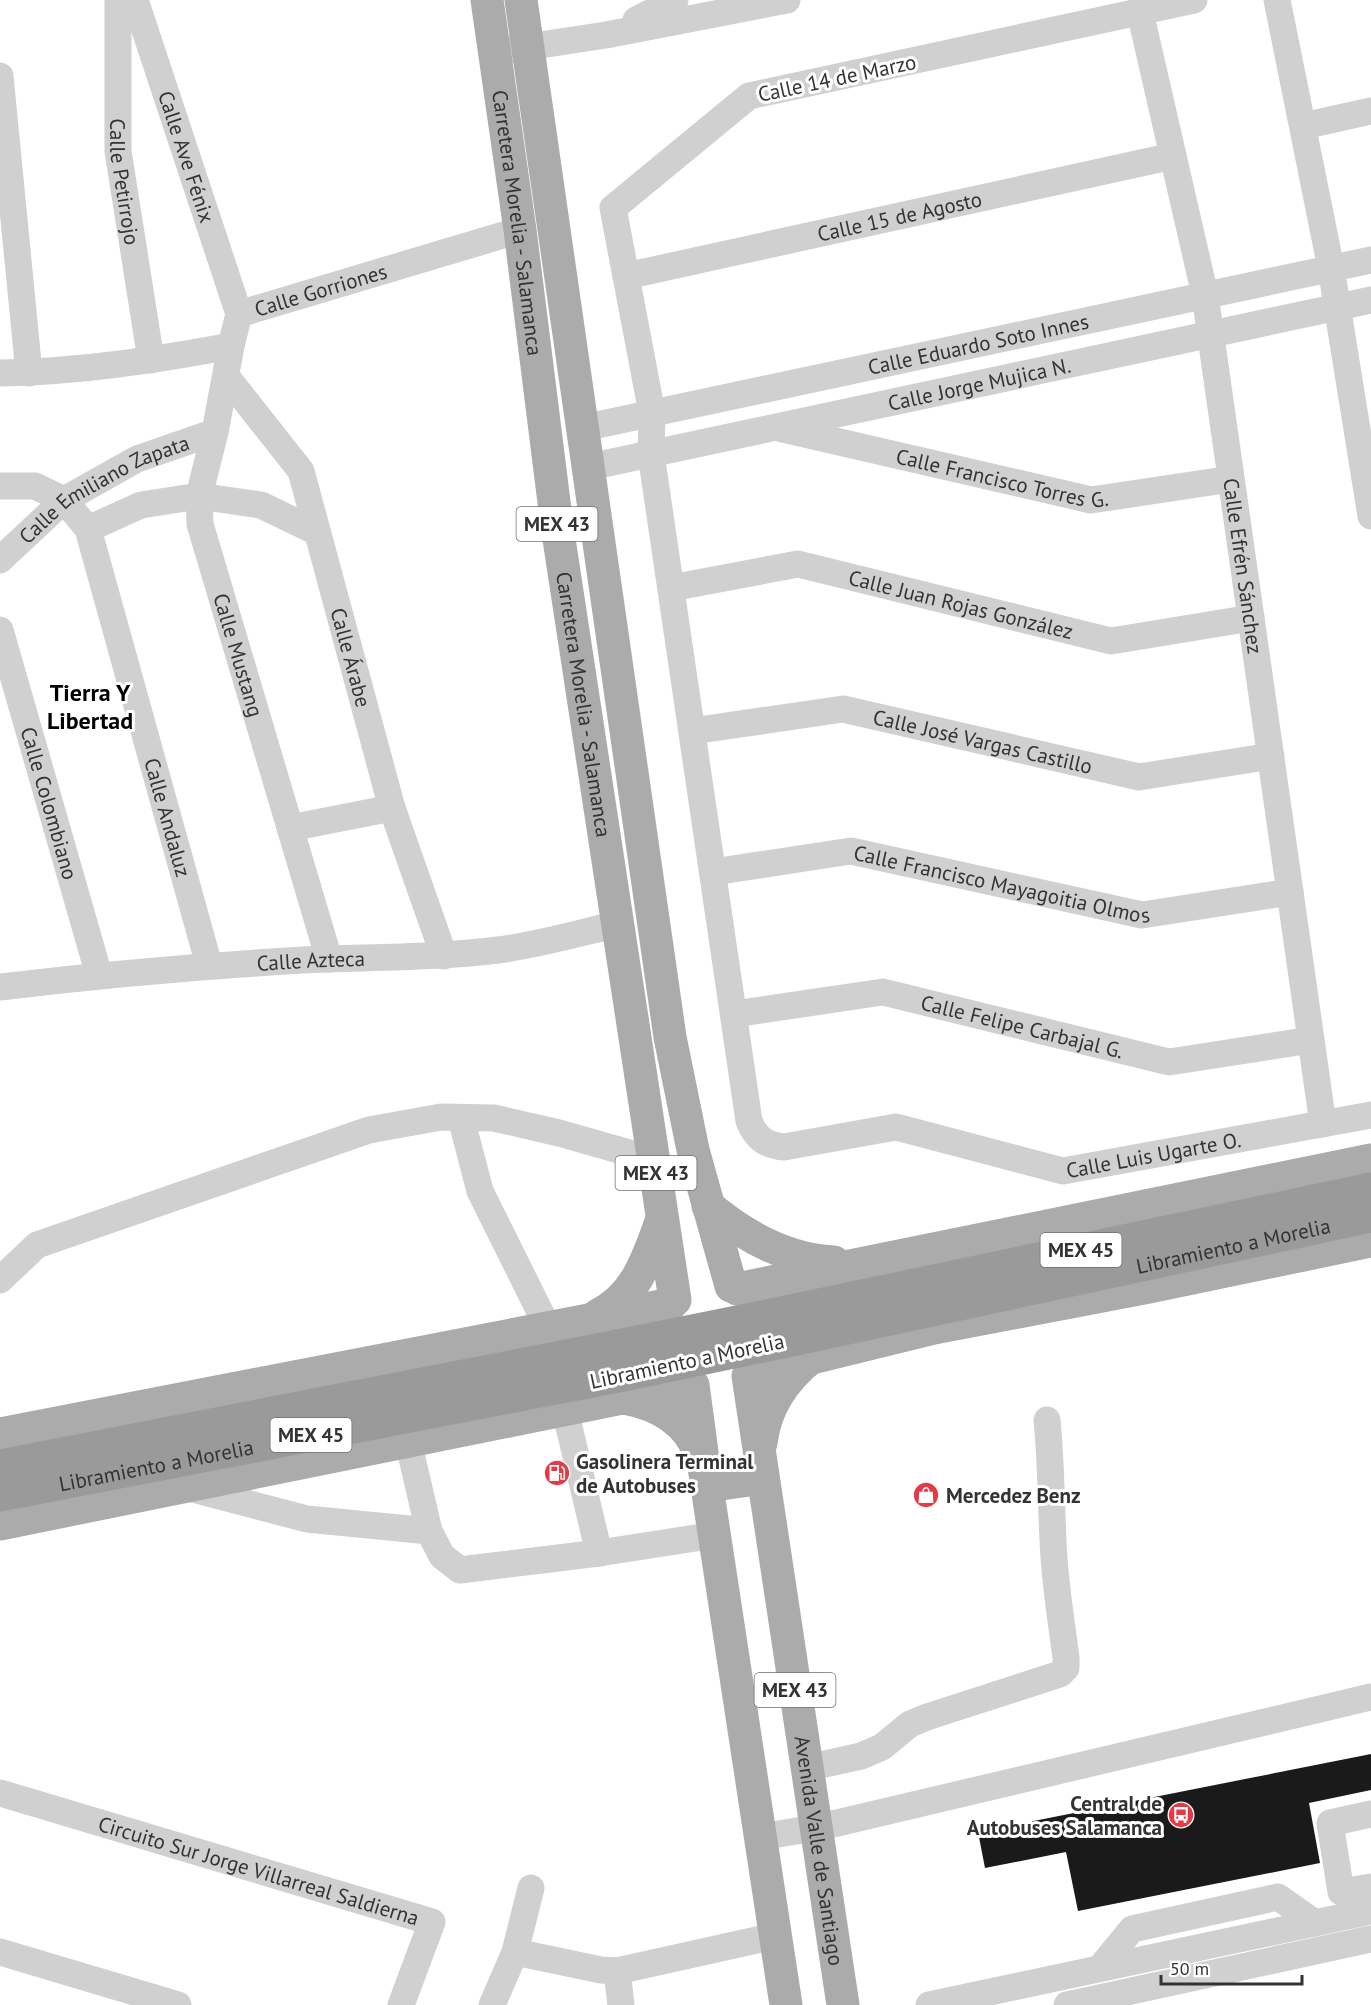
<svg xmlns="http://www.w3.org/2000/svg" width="1371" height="2005" font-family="'PT Sans',sans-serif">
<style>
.building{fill:#1a1a1a}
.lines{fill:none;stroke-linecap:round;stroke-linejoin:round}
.minor{stroke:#d0d0d0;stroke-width:27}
.major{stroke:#ababab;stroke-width:33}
.highway{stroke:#9a9a9a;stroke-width:33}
.highway-bridge{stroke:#9a9a9a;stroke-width:33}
.labels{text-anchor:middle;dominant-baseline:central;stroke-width:6;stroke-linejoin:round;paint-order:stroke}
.shield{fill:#fff;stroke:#707070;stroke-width:1.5}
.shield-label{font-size:20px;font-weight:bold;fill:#333}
.street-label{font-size:21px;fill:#333;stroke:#fff}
.poi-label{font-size:21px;font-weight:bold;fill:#333;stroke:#fff;text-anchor:start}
.quarter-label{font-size:24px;font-weight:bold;fill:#000;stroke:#fff}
</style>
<rect width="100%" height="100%" fill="#fff"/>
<polygon class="building" points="1371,1754 1371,1790 1309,1803 1320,1863 1078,1911 1066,1852 985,1868 978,1832"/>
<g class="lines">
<g class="minor">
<path id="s1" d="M 118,0 L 118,151 L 151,360"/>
<path id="s2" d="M 135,0 L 239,314"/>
<path id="s3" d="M 1194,0 L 749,96 L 613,208 L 652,413 L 651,454 L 749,1121 C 756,1138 765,1145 784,1147 L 896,1127 L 1063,1171 L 1371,1115"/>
<polyline points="1277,0 1331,268 1371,516"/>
<path id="s4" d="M 1140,12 L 1205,295 L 1323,1124"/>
<polyline points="636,20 675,0"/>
<polyline points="508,50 606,35 787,0"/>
<polyline points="0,76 29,373"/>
<polyline points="1303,126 1371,111"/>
<path id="s5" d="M 626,276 L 1173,156"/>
<path id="s6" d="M 231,346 L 215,432 L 199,496 L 200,524 L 329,959"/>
<path id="s7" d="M 0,373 C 78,372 155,360 231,346 L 239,314 L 520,230"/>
<path id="s8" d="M 226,376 L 301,471 L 392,808 L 444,956"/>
<path id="s9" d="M 583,428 L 1371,260"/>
<path id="s10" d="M 783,429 L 1091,500 L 1231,479"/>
<path id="s11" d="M 589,467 L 1371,300"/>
<path id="s12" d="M 0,486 L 35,486 L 64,500 L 88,529 L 209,965"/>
<polyline points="88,529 141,505 199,496 261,505 317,532"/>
<path id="s13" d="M 0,560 L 64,500 L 137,459 L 215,432"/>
<path id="s14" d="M 671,588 L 798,564 L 1111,641 L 1251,618"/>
<path id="s15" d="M 0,630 L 99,975"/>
<path id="s16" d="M 692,731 L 843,709 L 1139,777 L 1271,756"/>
<polyline points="290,828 392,808"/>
<path id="s17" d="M 713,872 L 851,851 L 1142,915 L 1290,892"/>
<path id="s18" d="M 0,987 C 101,975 202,966 303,960 C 368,957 433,958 498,950 C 538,945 579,933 618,924"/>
<path id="s19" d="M 734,1014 L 883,992 L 1169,1062 L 1311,1040"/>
<polyline points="461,1118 480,1191 548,1328"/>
<polyline points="0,1280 37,1245 369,1130 441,1117 494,1118 559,1133 654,1160"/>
<polyline points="565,1410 599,1553"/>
<polyline points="408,1441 429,1531 442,1556 460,1570 599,1553 715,1535"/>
<polyline points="185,1487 307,1519 429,1531"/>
<path d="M 807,1768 L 861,1756 L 882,1747 L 910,1724 L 927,1717 L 1060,1674 L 1066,1668 L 1066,1658 C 1061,1618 1054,1579 1053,1539 C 1051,1499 1051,1460 1047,1420"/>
<path id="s20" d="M 0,1793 L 432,1922 L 401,2005"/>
<polyline points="1371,1814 1330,1823 1341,1892 1371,1887"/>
<polyline points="760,1837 816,1828 1371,1697"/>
<polyline points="0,1952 178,2005"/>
<polyline points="515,1952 601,1970 617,1971 775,1936"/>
<polyline points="1100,1968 1132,1929 1278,1897 1315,1923"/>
<polyline points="617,1971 621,2005"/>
<polyline points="492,2005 515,1952 531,1888"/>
<polyline points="929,2005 1371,1911"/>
<polyline points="1067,2005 1371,1939"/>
</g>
<g class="major">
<path id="s21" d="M 487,0 L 520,230 L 557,526 L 675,1300"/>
<polyline points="521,0 670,1037 693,1150 731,1286"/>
<path d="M 708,1206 C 744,1236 786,1260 834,1262"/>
<polyline points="737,1289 1371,1160"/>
<path d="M 598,1315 C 637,1296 648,1257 662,1219"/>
<polyline points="751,1373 934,1328 1149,1287 1371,1241"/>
<path id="s22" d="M 748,1376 L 843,2005"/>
<polyline points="693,1385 704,1467 786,2005"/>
<path d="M 624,1398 C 657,1404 688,1420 700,1455"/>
<polyline points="0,1434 671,1304"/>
<path d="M 761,1443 C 765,1407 784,1379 812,1357"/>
<polyline points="707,1486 763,1478"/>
<polyline points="0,1524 691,1384"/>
</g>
<g class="highway">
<polyline points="791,1311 1371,1189"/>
<path id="s23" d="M 796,1339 L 1371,1216"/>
<polyline points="0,1466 618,1346"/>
<path id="s24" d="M 0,1495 L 623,1375"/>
</g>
<g class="highway-bridge">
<polyline points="618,1346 791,1311"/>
<polyline points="623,1375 796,1339"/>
</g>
</g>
<defs>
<g id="fuel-disc" transform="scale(1.35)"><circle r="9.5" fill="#e63946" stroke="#fff"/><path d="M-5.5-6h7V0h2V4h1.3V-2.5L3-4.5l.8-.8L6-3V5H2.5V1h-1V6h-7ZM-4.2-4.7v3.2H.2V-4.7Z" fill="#fff"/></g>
<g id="shop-disc" transform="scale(1.35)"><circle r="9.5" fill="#e63946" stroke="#fff"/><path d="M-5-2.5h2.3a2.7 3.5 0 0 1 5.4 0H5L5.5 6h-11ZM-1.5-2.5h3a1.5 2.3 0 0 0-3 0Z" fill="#fff"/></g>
<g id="bus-disc" transform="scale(1.35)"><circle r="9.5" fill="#e63946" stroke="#fff"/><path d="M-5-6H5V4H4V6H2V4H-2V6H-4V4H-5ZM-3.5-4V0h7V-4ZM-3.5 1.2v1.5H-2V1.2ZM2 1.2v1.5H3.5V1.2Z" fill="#fff"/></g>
</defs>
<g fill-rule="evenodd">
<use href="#fuel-disc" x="557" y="1473"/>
<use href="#shop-disc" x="926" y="1495"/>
<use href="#bus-disc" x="1181" y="1815"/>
</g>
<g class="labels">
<g class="shield">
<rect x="516.5" y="507" width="81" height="34" rx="4.5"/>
<rect x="615.5" y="1156" width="81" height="34" rx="4.5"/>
<rect x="1040.5" y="1233" width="81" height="34" rx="4.5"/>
<rect x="270.5" y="1418" width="81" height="34" rx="4.5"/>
<rect x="754.5" y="1673" width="81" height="34" rx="4.5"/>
</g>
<g class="shield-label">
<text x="557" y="524">MEX 43</text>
<text x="656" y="1173">MEX 43</text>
<text x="1081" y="1250">MEX 45</text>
<text x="311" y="1435">MEX 45</text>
<text x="795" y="1690">MEX 43</text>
</g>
<g class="street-label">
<text transform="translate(837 78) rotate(-12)">Calle 14 de Marzo</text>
<text stroke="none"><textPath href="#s2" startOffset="165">Calle Ave Fénix</textPath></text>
<text stroke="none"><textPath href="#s1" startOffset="182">Calle Petirrojo</textPath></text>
<text stroke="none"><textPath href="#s5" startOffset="280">Calle 15 de Agosto</textPath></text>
<text stroke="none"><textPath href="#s21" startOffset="225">Carretera Morelia - Salamanca</textPath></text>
<text stroke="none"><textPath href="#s7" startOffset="351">Calle Gorriones</textPath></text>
<text stroke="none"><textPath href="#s9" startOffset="404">Calle Eduardo Soto Innes</textPath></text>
<text stroke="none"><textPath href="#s11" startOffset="399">Calle Jorge Mujica N.</textPath></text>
<text stroke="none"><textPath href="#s10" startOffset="225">Calle Francisco Torres G.</textPath></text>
<text stroke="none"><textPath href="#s13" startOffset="128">Calle Emiliano Zapata</textPath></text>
<text stroke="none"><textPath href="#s4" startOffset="564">Calle Efrén Sánchez</textPath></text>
<text stroke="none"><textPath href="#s14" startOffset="297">Calle Juan Rojas González</textPath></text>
<text stroke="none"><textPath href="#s6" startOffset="318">Calle Mustang</textPath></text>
<text stroke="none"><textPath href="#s8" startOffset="314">Calle Árabe</textPath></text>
<text stroke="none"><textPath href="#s21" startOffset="711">Carretera Morelia - Salamanca</textPath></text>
<text stroke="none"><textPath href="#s16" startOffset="296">Calle José Vargas Castillo</textPath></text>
<text stroke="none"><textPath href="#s15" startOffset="180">Calle Colombiano</textPath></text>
<text stroke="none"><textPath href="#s12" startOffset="404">Calle Andaluz</textPath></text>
<text stroke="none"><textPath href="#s17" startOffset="294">Calle Francisco Mayagoitia Olmos</textPath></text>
<text stroke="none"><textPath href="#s18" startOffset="312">Calle Azteca</textPath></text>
<text stroke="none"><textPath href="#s19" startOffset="294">Calle Felipe Carbajal G.</textPath></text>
<text stroke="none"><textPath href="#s3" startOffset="1980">Calle Luis Ugarte O.</textPath></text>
<text stroke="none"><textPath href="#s23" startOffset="447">Libramiento a Morelia</textPath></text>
<text transform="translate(687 1361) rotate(-12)">Libramiento a Morelia</text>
<text stroke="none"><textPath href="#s24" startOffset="159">Libramiento a Morelia</textPath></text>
<text stroke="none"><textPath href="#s22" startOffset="480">Avenida Valle de Santiago</textPath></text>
<text stroke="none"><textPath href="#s20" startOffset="270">Circuito Sur Jorge Villarreal Saldierna</textPath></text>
</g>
<g class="poi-label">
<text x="576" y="1461">Gasolinera Terminal<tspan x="576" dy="24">de Autobuses</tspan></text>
<text x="946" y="1495">Mercedez Benz</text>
<text x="1162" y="1803" text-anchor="end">Central de<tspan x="1162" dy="24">Autobuses Salamanca</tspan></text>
</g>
<g class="quarter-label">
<text x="90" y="692">Tierra Y<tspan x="90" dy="28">Libertad</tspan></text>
</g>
</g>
<path d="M1161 1975v9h141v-9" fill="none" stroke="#333333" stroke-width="3"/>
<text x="1170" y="1975" font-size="18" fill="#333333" stroke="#ffffff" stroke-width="4.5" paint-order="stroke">50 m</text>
</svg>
